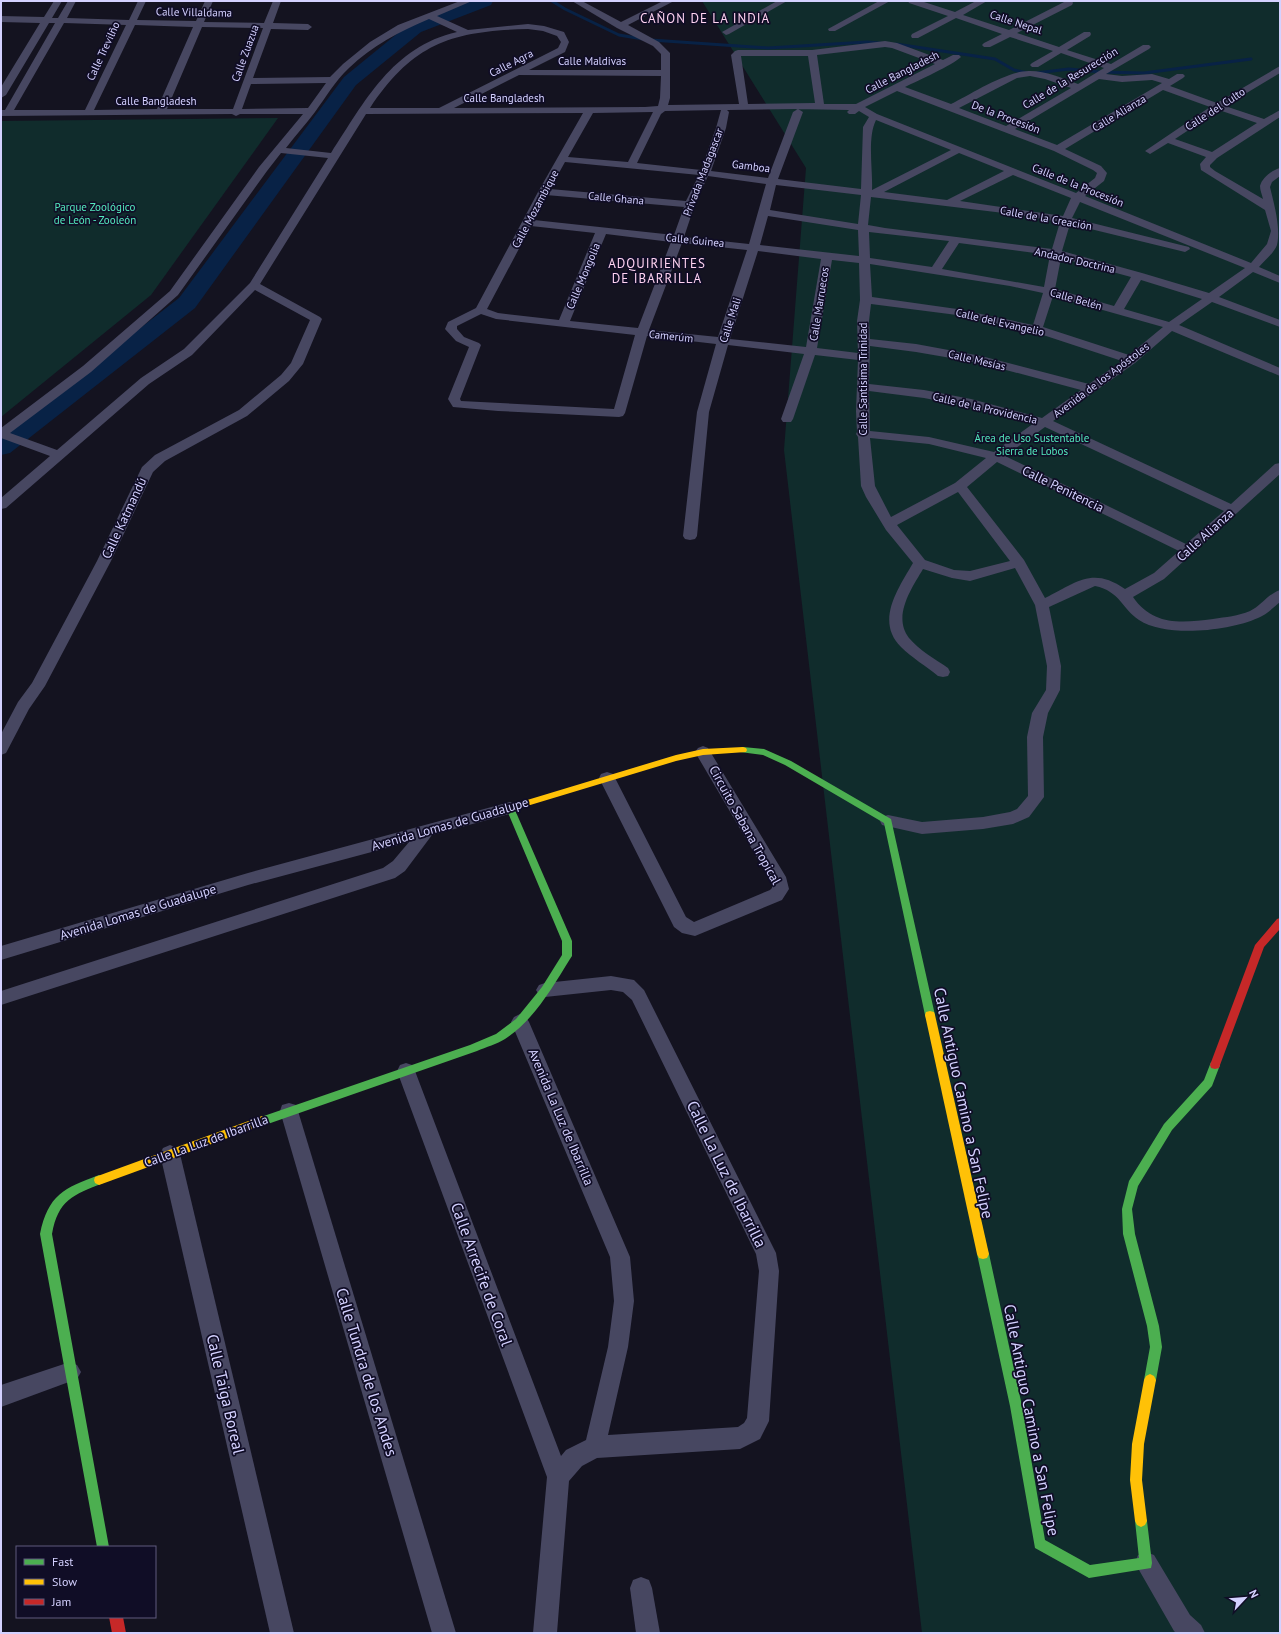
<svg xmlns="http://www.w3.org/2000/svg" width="1281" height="1634" font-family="'PT Sans',sans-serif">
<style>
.green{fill:#102c2c}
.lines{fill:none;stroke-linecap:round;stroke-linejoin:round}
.stream{stroke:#082246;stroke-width:3}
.river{fill:#082246;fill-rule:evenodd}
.street{fill:#474761;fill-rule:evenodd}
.fast{fill:#4caf50;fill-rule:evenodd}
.slow{fill:#ffc107;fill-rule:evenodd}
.jam{fill:#c62828;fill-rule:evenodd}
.labels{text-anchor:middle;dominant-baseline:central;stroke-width:3.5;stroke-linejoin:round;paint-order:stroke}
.far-street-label{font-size:11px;fill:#d4d1ff;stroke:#100d26}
.far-park-label{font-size:11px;fill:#53e9bd;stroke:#100d26}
.far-quarter-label{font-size:13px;letter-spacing:1px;fill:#ffd3f1;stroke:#100d26}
.street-label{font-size:13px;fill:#d4d1ff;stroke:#100d26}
.near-street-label{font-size:16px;fill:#d4d1ff;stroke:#100d26}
</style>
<rect width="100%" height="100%" fill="#141320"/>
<g class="green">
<polygon points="702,1 1280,1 1280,1633 922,1633 784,450 806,168"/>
<polygon points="278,118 151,295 1,417 1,121"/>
</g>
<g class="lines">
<g class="stream">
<polyline points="552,1 565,9 619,35 643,39"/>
<polyline points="651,40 768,48 867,42 880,43"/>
<polyline points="896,44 995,59 1014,70 1028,73"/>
<polyline points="1036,73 1069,69 1101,72 1144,73 1251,59"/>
</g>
<polygon class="river" points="470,1 493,1 491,5 421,32 356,85 195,308 10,453 1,455 1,436 179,298 344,77 409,24"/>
<g class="street">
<path d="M 54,1 L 62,1 L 52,18 L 58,18 L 68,1 L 76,1 L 67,18 L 129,20 L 138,1 L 146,1 L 137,20 L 196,21 L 205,1 L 213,1 L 204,22 L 264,23 L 273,1 L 281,1 L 273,23 L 308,24 L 312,27 L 308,30 L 271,29 L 253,78 L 330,77 L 343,64 L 370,42 L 398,25 L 460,1 L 472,1 L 437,16 L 468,30 L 528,24 L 544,26 L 564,32 L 569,42 L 565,52 L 529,70 L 661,70 L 661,54 L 653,46 L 617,28 L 572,1 L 582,1 L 621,22 L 663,1 L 674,1 L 628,25 L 659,42 L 670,53 L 670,98 L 668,105 L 739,104 L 731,55 L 735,51 L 738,50 L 812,50 L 885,41 L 897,43 L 943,60 L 953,55 L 959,55 L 961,57 C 953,65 917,81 905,87 L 951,104 C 971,94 1008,70 1030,71 C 1046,71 1062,78 1078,84 L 1104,68 L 1061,53 L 1038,67 L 1032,67 L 1030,65 L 1032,63 L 1053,51 L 1010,37 L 990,47 L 984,47 L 982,45 L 984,43 L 1002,34 L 956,18 L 918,38 L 912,38 L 911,36 L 912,34 L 948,16 L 909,3 L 908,1 L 921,1 L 955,12 L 976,1 L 987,1 L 963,15 L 1009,30 L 1066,1 L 1072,1 L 1073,3 L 1072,5 L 1017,33 L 1059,47 L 1084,32 L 1090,32 L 1091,34 L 1090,36 L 1067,50 L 1111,64 L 1143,45 L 1149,45 L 1151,47 L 1149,49 L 1106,74 L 1122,76 L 1152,74 L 1169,79 L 1177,74 L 1183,74 L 1185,76 L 1183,78 L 1170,86 L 1217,103 L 1280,66 L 1280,73 L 1225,106 L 1264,119 L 1280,110 L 1280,117 L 1217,158 L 1210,165 L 1210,167 L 1215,171 L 1263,199 C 1262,195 1260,190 1260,186 C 1262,178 1272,170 1280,168 L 1280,176 L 1272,182 L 1270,187 C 1274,204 1281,228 1277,245 C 1274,253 1265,260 1259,267 L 1280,276 L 1280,283 L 1253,272 L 1219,297 L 1280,320 L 1280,327 L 1212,302 L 1179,325 L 1280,368 L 1280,376 L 1172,331 L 1135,363 L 1053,421 L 1231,504 L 1275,464 L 1280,463 L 1280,474 L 1164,579 L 1133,597 C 1153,626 1181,623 1213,619 C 1226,617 1238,616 1250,611 C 1261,606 1268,594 1280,590 L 1280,602 C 1273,608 1266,615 1258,618 C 1229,631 1166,638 1139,620 C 1122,609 1120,591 1095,586 L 1049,607 L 1061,666 L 1060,690 L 1048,713 L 1043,737 L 1044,797 L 1029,817 L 1013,824 L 983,829 L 922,834 L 882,825 L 880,821 L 882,817 L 888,815 L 922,822 L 983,817 L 1010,812 L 1017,809 L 1028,796 L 1027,737 L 1032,713 L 1046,690 L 1047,666 L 1035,605 L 1015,568 L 970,581 L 952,578 L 923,569 C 912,588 892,616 909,638 C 919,650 935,659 948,668 L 950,672 L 948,676 L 943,677 L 938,676 C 926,666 912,658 901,647 C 875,621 898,589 913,563 L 886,530 L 866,497 L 861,486 L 858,437 L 856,434 L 857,432 L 856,411 L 858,360 L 815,355 L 793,419 L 791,422 L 783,422 L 781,419 L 804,354 L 728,345 L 709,412 L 697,536 L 695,539 L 690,540 L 685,539 L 683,536 L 697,412 L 716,344 L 647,336 L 625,413 L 623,416 L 619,417 L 498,411 L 453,407 L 448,399 L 469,347 L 456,341 L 445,329 L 448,322 L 476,308 L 538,192 L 583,113 L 366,114 L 260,284 L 320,317 L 322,319 L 303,364 L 289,381 L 247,416 L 165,461 L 153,472 L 111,561 L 45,686 L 29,709 L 6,753 L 1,755 L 1,734 L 18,702 L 32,683 L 97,561 L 142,467 L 155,455 L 239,410 L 281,375 L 291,363 L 310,320 L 255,290 L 192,355 L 149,384 L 6,508 L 1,509 L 1,498 L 50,456 L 1,438 L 1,428 L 83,366 L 170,291 L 259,167 L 303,114 L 240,114 L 236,116 L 232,114 L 1,116 L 1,110 L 5,110 L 55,23 L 49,23 L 6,95 L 1,98 L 1,87 L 40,23 L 1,22 L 1,16 L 44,17 ZM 429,19 L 457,32 C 392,47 365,101 331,153 L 286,148 C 295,136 306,124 315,112 C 326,97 335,81 349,68 C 372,46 400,31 429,19 ZM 64,23 L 126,25 L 85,110 L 14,110 ZM 135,25 L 193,27 L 157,109 L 94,110 ZM 202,27 L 263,28 L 233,109 L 167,109 ZM 528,29 L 543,31 L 557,36 L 561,42 L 558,48 L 439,108 L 370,108 C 413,43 452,31 528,29 ZM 885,47 L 892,48 L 935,64 L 856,104 L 824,104 L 817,55 ZM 741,56 L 808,56 L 815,103 L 748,104 ZM 519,75 L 661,76 L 660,98 L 658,106 L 645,107 L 454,108 ZM 1030,76 L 1045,79 L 1071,88 L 1006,126 L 959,108 L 1017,78 ZM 1099,79 L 1122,82 L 1152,80 L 1162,83 L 1057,145 L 1015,129 ZM 326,83 L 308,108 L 242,109 L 251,84 ZM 1163,90 L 1210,107 L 1145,151 L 1150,154 L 1168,143 L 1206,157 L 1200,164 L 1201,170 L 1265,210 L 1271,231 L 1267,244 L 1251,263 L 1085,196 L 1104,181 L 1107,173 L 1101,166 L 1065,149 ZM 897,91 L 1054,151 L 1093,170 L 1097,173 L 1095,178 L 1076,193 L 877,114 L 865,107 ZM 795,109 L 849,110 L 847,112 L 849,114 L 855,114 L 859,111 L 869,117 L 863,127 L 861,189 L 778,179 L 803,112 L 798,109 L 793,112 L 768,178 L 711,171 L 726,128 L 729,112 L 727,110 ZM 721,110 L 716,128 L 701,170 L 637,163 L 661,114 L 665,111 ZM 1219,110 L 1257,123 L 1212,152 L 1175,139 ZM 653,112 L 628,162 L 568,157 L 593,113 ZM 876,120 L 951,150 L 872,190 C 873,170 867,138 876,120 ZM 281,153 L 328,158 L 250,283 L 184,349 L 141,378 L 57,450 L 10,433 L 91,372 L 178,295 L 267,171 ZM 959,153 L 1004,171 L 947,200 L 884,192 ZM 565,162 L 699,175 L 686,201 L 550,189 ZM 1013,175 L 1071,198 L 1063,216 L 960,201 ZM 708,176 L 766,184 L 749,244 L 684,237 L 695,204 ZM 776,185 L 861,195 L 858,224 L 770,210 ZM 546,195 L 684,207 L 674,235 L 534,220 ZM 871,197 L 1012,214 L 1060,222 L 1052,249 L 885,228 L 868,225 ZM 1080,202 L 1245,268 L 1209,293 L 1142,273 L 1062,251 L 1070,224 L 1185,252 L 1190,249 L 1189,247 L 1072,218 ZM 768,216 L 858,230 L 859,256 L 760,245 ZM 531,226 L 595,233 L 559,320 L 498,313 L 487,309 ZM 869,232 L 949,241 L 932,267 L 870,258 ZM 606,234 L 671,242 L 638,328 L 570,321 ZM 682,243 L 747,250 L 718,337 L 649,330 ZM 959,243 L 1050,255 L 1044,287 L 942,269 ZM 758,251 L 821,259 L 806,347 L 730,339 ZM 1061,258 L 1131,277 L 1114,306 L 1055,289 ZM 832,260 L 859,263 L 860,300 L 857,321 L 858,353 L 817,348 ZM 870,264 L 1010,286 L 1043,293 L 1033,325 L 957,309 L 872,297 ZM 1141,280 L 1202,299 L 1169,322 L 1124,309 ZM 1053,296 L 1163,327 L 1129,355 L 1043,327 ZM 871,304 L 957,315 L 1034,332 L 1122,361 L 1089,384 L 981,356 L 916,344 L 870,339 L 869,321 ZM 481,314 L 496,319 L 635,335 L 614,409 L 461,401 L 460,399 L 481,345 L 479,343 L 464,337 L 457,329 L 457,326 ZM 870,346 L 916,352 L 980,363 L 1081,390 L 1042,418 L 971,399 L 924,390 L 869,384 ZM 869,391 L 924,398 L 970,407 L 1034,423 L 994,452 L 929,437 L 870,431 ZM 1045,427 L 1224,511 L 1186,544 L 1005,456 ZM 870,438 L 929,444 L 986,458 L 955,483 L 891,517 L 875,486 ZM 997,462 L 1179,551 L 1154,573 L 1125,589 C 1092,566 1076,583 1045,598 L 1024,560 L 967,487 ZM 958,492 L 1010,561 L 970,571 L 954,570 L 925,560 L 897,525 Z"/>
<polygon points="777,1 787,1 729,34 726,35 722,32"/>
<polygon points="879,1 890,1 835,31 829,31 828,29"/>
<polygon points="703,746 708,748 786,877 789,889 782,900 695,936 682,933 674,927 599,778 601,774 607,772 613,774 686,917 694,922 770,890 772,888 772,883 695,752 698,748"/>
<polygon points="510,802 516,804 518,808 516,812 432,835 405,871 395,878 1,1005 1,991 383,868 393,861 409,842 248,885 1,960 1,946 248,873"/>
<polygon points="611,976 634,980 644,990 776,1253 779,1271 769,1421 760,1439 740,1449 597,1458 582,1466 569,1481 557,1633 533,1633 547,1477 397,1071 400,1065 406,1063 412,1065 415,1071 561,1456 566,1450 586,1440 608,1347 614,1301 610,1257 511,1022 514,1017 520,1014 526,1017 529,1022 630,1257 634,1301 628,1347 608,1435 738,1427 744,1423 747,1418 759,1271 756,1254 632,1000 623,992 611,990 545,997 539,995 536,990 539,985 545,983"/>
<polygon points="289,1103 296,1105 298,1111 456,1633 432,1633 280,1111 282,1105"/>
<polygon points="170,1145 177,1148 180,1154 294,1633 270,1633 160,1154 163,1148"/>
<polygon points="70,1362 77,1365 81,1372 77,1379 1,1407 1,1385"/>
<polygon points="1146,1552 1154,1555 1190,1615 1201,1625 1205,1633 1176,1633 1174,1631 1135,1563 1138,1555"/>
<polygon points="641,1577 649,1580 652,1588 660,1633 636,1633 630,1588 633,1580"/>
</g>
<g class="fast">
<polygon points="743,747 764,749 791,761 891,819 935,1015 934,1018 930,1019 926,1018 925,1015 884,823 785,765 763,755 740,752 739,750 740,748"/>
<path d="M 517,803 L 521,806 L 520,808 L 515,810 L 572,941 L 572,956 L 570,959 C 552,988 534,1020 505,1039 C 497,1044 486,1047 477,1051 L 262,1126 L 258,1124 L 257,1121 L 258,1118 L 470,1045 L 496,1034 L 516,1019 L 542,987 L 562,955 L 562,941 L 506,808 L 507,806 Z"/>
<polygon points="1215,1061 1219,1062 1220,1065 1212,1086 1172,1130 1138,1186 1132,1209 1135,1234 1159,1326 1162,1347 1156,1380 1154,1384 1150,1386 1146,1384 1144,1380 1150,1347 1147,1326 1123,1234 1122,1209 1129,1181 1164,1124 1204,1080 1211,1062"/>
<path d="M 99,1175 L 103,1177 L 104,1180 L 103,1183 C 73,1195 58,1200 52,1234 L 109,1547 L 97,1547 L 40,1234 C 48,1195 64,1188 99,1175 Z"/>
<polygon points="983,1249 987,1250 989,1254 1022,1406 1045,1540 1090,1565 1139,1558 1135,1521 1137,1517 1141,1515 1145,1517 1147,1521 1152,1563 1151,1568 1089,1578 1035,1548 1010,1406 977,1254 979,1250"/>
</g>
<g class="slow">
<polygon points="743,747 746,748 747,750 746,752 703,755 676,761 517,809 513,806 514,804 676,755 703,749"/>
<polygon points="930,1011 934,1012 935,1015 989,1254 987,1258 983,1259 979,1258 977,1254 925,1015 926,1012"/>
<polygon points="262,1116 266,1118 267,1121 266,1124 99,1185 95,1183 94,1180 95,1177"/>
<polygon points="1150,1374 1154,1376 1156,1380 1144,1444 1142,1480 1147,1521 1145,1525 1141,1527 1137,1525 1135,1521 1130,1480 1132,1444 1144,1380 1146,1376"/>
</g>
<g class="jam">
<polygon points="1280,918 1280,929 1264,947 1220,1065 1219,1068 1215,1069 1211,1068 1210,1065 1255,945 1277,919"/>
<polygon points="109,1617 123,1617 126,1633 112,1633"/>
</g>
</g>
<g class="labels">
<g class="far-street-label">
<text transform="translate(194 12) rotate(1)">Calle Villaldama</text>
<text transform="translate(1016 22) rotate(18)">Calle Nepal</text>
<text transform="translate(103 51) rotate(-65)">Calle Trevilño</text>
<text transform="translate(245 53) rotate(-70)">Calle Zuazua</text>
<text x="592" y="61">Calle Maldivas</text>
<text transform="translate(511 63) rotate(-27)">Calle Agra</text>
<text transform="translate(902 72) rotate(-27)">Calle Bangladesh</text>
<text transform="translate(1070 78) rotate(-31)">Calle de la Resurección</text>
<text x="504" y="98">Calle Bangladesh</text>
<text x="156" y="101">Calle Bangladesh</text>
<text transform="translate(1215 109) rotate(-33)">Calle del Culto</text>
<text transform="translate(1119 113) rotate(-31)">Calle Alianza</text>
<text transform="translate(1006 117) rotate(21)">De la Procesión</text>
<text transform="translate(751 166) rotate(7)">Gamboa</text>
<text transform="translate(703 172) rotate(-69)">Privada Madagascar</text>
<text transform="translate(1078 185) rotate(22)">Calle de la Procesión</text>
<text transform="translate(616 198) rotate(5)">Calle Ghana</text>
<text transform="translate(535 209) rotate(-62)">Calle Mozambique</text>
<text transform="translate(1046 218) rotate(10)">Calle de la Creación</text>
<text transform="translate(695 240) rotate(6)">Calle Guinea</text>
<text transform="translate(1075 260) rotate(13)">Andador Doctrina</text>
<text transform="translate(583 276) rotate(-67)">Calle Mongolia</text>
<text transform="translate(1076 299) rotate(16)">Calle Belén</text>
<text transform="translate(819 304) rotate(-81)">Calle Marruecos</text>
<text transform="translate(730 320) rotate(-72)">Calle Mali</text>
<text transform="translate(1000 322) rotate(13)">Calle del Evangelio</text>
<text transform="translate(671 336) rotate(6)">Camerúm</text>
<text transform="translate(977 360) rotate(13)">Calle Mesías</text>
<text transform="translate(863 379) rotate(-90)">Calle Santisima Trinidad</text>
<text transform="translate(1101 380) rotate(-37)">Avenida de los Apóstoles</text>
<text transform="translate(985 408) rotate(13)">Calle de la Providencia</text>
</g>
<g class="far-park-label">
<text x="95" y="207">Parque Zoológico<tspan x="95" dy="13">de León - Zooleón</tspan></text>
<text x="1032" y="438">Área de Uso Sustentable<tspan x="1032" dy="13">Sierra de Lobos</tspan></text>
</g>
<g class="far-quarter-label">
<text x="705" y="18">CAÑON DE LA INDIA</text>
<text x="657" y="263">ADQUIRIENTES<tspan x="657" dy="15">DE IBARRILLA</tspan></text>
</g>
<g class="street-label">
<text transform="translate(1063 489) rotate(26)">Calle Penitencia</text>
<text transform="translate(124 518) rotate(-65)">Calle Katmandú</text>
<text transform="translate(1205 535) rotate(-42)">Calle Alianza</text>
<text transform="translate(450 824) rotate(-16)">Avenida Lomas de Guadalupe</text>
<text transform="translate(745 825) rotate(61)">Circuito Sabana Tropical</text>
<text transform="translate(138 912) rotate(-17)">Avenida Lomas de Guadalupe</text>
<text transform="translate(561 1117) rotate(67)">Avenida La Luz de Ibarrilla</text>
<text transform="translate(206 1141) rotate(-20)">Calle La Luz de Ibarrilla</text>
</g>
<g class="near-street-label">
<text transform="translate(964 1103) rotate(78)">Calle Antiguo Camino a San Felipe</text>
<text transform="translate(727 1174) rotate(64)">Calle La Luz de Ibarrilla</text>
<text transform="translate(482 1274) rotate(70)">Calle Arrecife de Coral</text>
<text transform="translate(367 1372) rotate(73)">Calle Tundra de los Andes</text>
<text transform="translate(226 1394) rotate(77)">Calle Taiga Boreal</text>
<text transform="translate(1032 1420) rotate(79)">Calle Antiguo Camino a San Felipe</text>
</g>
</g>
<rect width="1281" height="1634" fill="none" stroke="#d4d1ff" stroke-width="4"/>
<rect x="16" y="1546" width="140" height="72" fill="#100d26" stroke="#5e5b7d"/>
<rect x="24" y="1559" width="20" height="6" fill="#4caf50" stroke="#5e5b7d"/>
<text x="52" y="1566" font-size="12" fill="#d4d1ff">Fast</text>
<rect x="24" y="1579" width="20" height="6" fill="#ffc107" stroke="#5e5b7d"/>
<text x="52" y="1586" font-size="12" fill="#d4d1ff">Slow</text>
<rect x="24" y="1599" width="20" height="6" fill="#c62828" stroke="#5e5b7d"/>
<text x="52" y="1606" font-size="12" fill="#d4d1ff">Jam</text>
<g transform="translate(1245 1598) rotate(64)" stroke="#100d26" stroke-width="3" paint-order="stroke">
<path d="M0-3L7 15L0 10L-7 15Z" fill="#d4d1ff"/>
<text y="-6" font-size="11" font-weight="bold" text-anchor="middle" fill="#d4d1ff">N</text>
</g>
</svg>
